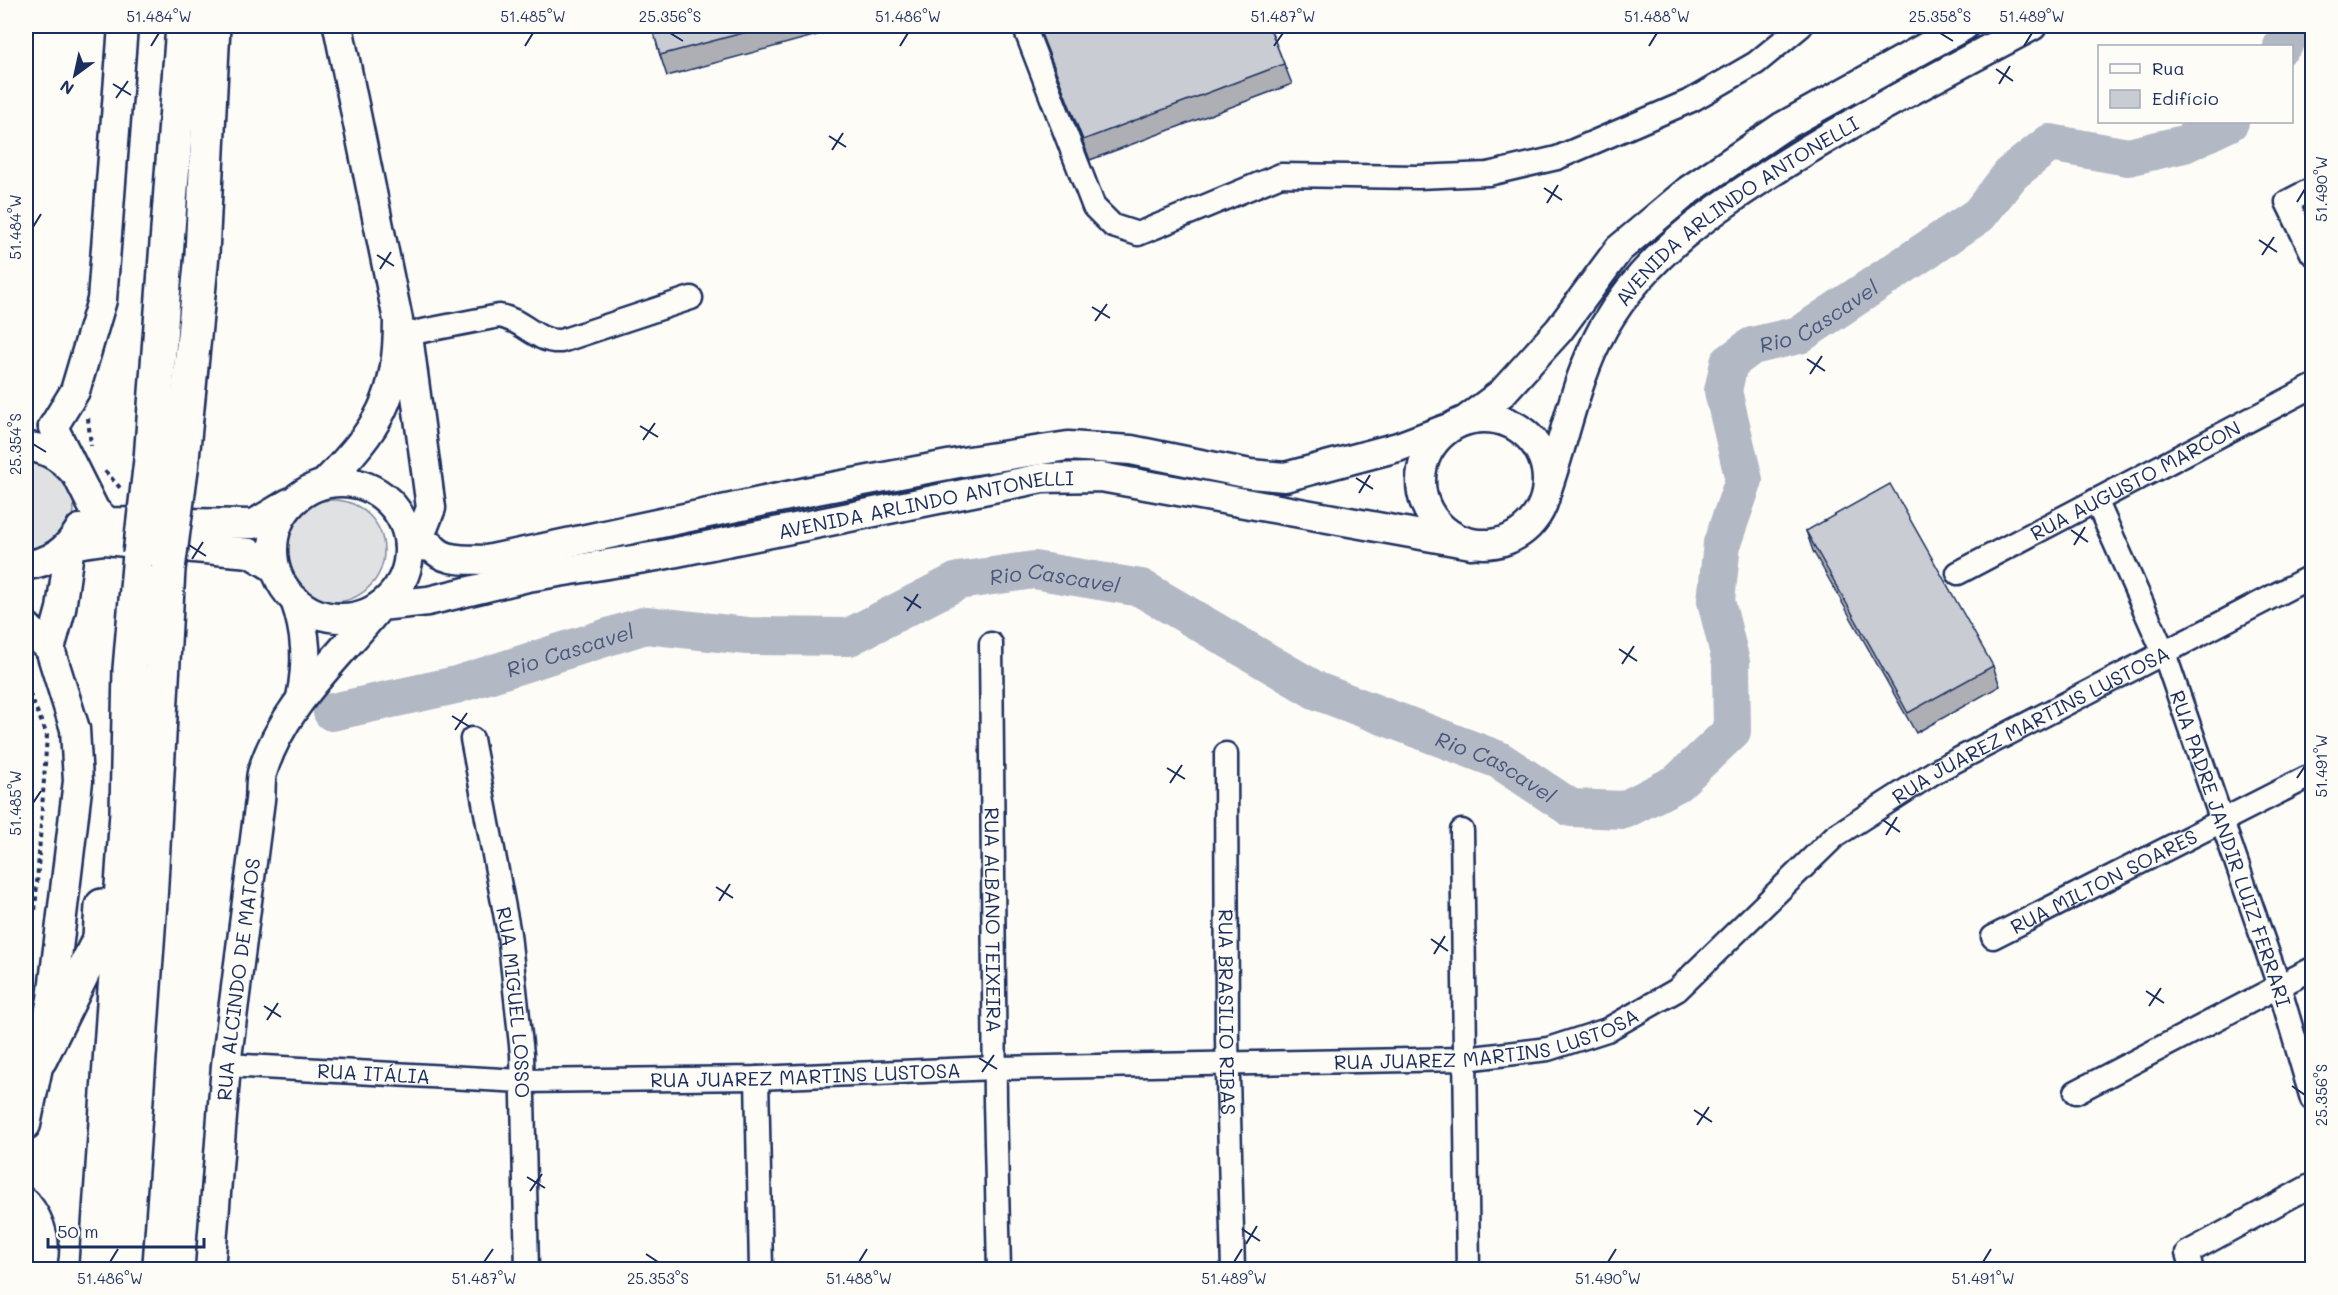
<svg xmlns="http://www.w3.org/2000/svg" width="2338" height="1295" font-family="Mali,sans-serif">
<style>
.green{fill:#e0e1e3;stroke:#7e88a0;stroke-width:1.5}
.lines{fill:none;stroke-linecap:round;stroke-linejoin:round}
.river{stroke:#b3b8c5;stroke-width:38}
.minor-casing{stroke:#1b2f5e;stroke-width:27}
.major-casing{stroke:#1b2f5e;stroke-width:33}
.highway-casing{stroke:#1b2f5e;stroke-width:38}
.path{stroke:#1b2f5e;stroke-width:4;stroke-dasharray:4.5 4.5;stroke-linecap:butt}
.minor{stroke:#fdfcf7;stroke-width:22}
.major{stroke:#fdfcf7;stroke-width:28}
.highway{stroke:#fdfcf7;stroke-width:33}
.highway-bridge-casing{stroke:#1b2f5e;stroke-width:38;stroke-linecap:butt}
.highway-bridge{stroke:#fdfcf7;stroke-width:33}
.wall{fill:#adafb5;stroke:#1b2f5e;stroke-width:1.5}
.building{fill:#c9ccd3;stroke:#1b2f5e;stroke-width:1.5}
.ticks{fill:none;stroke:#1b2f5e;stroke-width:2}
.labels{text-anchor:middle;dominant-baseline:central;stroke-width:4.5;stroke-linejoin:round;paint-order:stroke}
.street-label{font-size:20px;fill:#1b2f5e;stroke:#fdfcf7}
.water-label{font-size:21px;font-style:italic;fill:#49587d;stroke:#fdfcf7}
.neatline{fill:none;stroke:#1b2f5e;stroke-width:2}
.ticks-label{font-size:15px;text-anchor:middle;fill:#1b2f5e}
</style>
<rect width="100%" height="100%" fill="#fdfcf7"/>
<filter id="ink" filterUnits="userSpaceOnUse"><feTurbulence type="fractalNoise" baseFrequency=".0167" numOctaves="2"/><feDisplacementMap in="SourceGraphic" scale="12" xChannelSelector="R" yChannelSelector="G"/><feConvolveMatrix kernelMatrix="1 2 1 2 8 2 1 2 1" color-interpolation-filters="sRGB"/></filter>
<g filter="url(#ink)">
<g class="green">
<polygon points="26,458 58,470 73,495 74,511 70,525 62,538 26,554"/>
<circle cx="333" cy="551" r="51"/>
</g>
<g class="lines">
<g class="river">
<polyline points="2282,46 2298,26"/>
<path id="s1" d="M 332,712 L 456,685 L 646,625 L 747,636 L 849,637 L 958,581 L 1034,570 L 1141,588 L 1317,691 L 1499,760 L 1571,808 L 1624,810 L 1677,783 L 1732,731 L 1731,662 L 1716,601 L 1722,543 L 1744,480 L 1723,391 L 1729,363 L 1752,346 L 1799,335 L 1979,215 L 2012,173 L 2050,143 L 2128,157 L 2184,144 L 2230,122"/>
</g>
<g class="minor-casing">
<g id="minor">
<polyline points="1024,26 1094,207 1113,226 1138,234 1281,175 1418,177 1488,174 1557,158 1692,100 1756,63 1801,26"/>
<polyline points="2312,189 2287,202 2312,253"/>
<path d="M 407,334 L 499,316 C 523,319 536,343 561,341 L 691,298"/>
<path id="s2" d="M 2096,500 L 2164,653 L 2279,986 L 2312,1099"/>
<path id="s3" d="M 1958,573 L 2312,387"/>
<path id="s4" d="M 991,644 L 995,1101 L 999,1270"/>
<path id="s5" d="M 472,739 L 509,934 L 522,1054 L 527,1270"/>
<path id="s6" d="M 1226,754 L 1227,1038 L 1233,1270"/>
<polyline points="1462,831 1468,1270"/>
<path id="s7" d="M 1993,937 L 2312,775"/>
<polyline points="26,1032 40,1059"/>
<path id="s8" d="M 226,1065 L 523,1081 L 757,1078 L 995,1068 L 1465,1059 L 1548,1049 L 1607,1030 L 1677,990 L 1835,836 L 1936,771 L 2312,576"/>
<polyline points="757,1078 761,1270"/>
<polyline points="2076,1092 2312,969"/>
<polyline points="2192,1270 2187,1253 2312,1185"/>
</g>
</g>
<g class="major-casing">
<g id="major">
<polyline points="409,343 431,508 424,526 409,545"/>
<circle cx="1484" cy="481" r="63"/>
<polyline points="1466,420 1502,393 1559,330 1619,249 1689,190 1782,127 1964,26"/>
<polyline points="53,427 75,391 102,300 123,26"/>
<polyline points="53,427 95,511 108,522 254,524 289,503"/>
<path d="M 26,447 C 45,447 60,457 73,471"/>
<circle cx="341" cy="550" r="68"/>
<path d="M 325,483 C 379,427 398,399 398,320 L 338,26"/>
<path id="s9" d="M 1547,489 C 1566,435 1576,377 1604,327 C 1647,253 1713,210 1783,165 C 1864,114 1948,71 2032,26"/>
<polyline points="70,545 104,540 250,553 275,568"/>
<path d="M 409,545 L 432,547 C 445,563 468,559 487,560 L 816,490 L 969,461 L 1068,446 L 1131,450 L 1250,474 L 1285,477 L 1398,447 L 1446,429"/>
<path d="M 26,565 C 51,563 67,550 80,529"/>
<path d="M 295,600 C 307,634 308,663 301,698"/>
<polyline points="26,626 50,649 75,729 78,781 52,999 26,1125"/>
<polyline points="50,649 61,609 70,545"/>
<path d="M 26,1203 C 41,1221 49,1246 40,1270"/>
<path id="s10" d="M 210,1270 L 226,1065 L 260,800 C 261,792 260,781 262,773 C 282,706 338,659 380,606 L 428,601 L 528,577 L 657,556 L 1042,478 L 1101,477 L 1471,544"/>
</g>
</g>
<g class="highway-casing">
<g id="highway">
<polyline points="151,460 183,26"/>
<polyline points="181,469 202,254 213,26"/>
<polyline points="40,1059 100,938 102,906"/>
<polyline points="96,1270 127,812 130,669 140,554"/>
<polyline points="124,1270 150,901 168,569"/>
</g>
</g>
<g class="path">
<polyline points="88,418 91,446"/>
<polyline points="105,471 122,490"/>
<polyline points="26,685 47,735 35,913"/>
</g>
<use href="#minor" class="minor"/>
<use href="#major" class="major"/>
<use href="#highway" class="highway"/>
<g class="highway-bridge-casing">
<g id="highway-bridge">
<polyline points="140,554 151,460"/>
<polyline points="168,569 181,469"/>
</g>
</g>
<use href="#highway-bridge" class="highway-bridge"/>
</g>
<g class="wall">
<polygon points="652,26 850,26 667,76 660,55"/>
<polygon points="1038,26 1269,26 1292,84 1090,160"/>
<polygon points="1806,531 1993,666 2000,686 1916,733 1813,551"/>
</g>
<g class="building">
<polygon points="652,26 769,26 660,55"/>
<polygon points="1038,26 1269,26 1284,64 1083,140"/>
<polygon points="1890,484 1993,666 1908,713 1806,531"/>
</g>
</g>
<path class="ticks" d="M 670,33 L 683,41M 1940,33 L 1953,41M 151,46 L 159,33M 525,46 L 533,33M 900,46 L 908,33M 1274,46 L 1283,33M 1649,46 L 1657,33M 2024,46 L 2032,33M 1996,69 L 2013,81M 113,84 L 131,95M 1999,84 L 2010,66M 116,98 L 128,81M 829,136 L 846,147M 832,150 L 843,133M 1544,188 L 1562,200M 2297,202 L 2305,189M 1547,203 L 1558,185M 33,227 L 41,214M 2259,240 L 2277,252M 377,255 L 394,266M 2262,255 L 2274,237M 380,269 L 391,252M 1092,307 L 1110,318M 1095,321 L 1107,304M 1807,359 L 1825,371M 1810,374 L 1822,356M 640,426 L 658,437M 643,440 L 655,423M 33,444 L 46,452M 1356,478 L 1373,489M 1359,493 L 1370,475M 2071,530 L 2088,542M 189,545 L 206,556M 2074,545 L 2085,527M 192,559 L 203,542M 904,597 L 921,608M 907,611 L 918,594M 1619,649 L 1637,661M 1622,664 L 1634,646M 452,716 L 470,727M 455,730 L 467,713M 1167,768 L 1185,779M 2297,778 L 2305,766M 1170,783 L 1182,765M 33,803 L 41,791M 1883,820 L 1900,832M 1886,835 L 1897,817M 716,887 L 733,898M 719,901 L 730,884M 1431,939 L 1448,951M 1434,954 L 1445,936M 2146,991 L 2164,1003M 264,1006 L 281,1017M 2149,1006 L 2161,988M 267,1020 L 278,1003M 979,1058 L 997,1069M 982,1072 L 994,1055M 2292,1086 L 2305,1095M 1694,1110 L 1712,1122M 1697,1125 L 1709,1107M 527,1177 L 545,1188M 530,1191 L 542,1174M 1242,1229 L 1260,1241M 1246,1244 L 1257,1226M 646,1254 L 658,1262M 110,1262 L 118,1249M 484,1262 L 493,1249M 859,1262 L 867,1249M 1234,1262 L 1242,1249M 1608,1262 L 1616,1249M 1983,1262 L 1991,1249"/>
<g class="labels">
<g class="street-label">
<text stroke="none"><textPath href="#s9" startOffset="351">AVENIDA ARLINDO ANTONELLI</textPath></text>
<text stroke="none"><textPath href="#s3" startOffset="200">RUA AUGUSTO MARCON</textPath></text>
<text stroke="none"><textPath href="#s10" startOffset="1262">AVENIDA ARLINDO ANTONELLI</textPath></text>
<text stroke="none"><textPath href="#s8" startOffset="1912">RUA JUAREZ MARTINS LUSTOSA</textPath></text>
<text stroke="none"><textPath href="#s2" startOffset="374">RUA PADRE JANDIR LUIZ FERRARI</textPath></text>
<text stroke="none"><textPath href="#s7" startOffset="124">RUA MILTON SOARES</textPath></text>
<text stroke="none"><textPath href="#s4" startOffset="276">RUA ALBANO TEIXEIRA</textPath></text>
<text stroke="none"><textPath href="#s10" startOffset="292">RUA ALCINDO DE MATOS</textPath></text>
<text stroke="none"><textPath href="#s5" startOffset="267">RUA MIGUEL LOSSO</textPath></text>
<text stroke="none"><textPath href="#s6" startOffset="258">RUA BRASILIO RIBAS</textPath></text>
<text stroke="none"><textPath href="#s8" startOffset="1264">RUA JUAREZ MARTINS LUSTOSA</textPath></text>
<text stroke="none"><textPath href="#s8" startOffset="148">RUA ITÁLIA</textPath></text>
<text stroke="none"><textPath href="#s8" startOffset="580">RUA JUAREZ MARTINS LUSTOSA</textPath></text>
</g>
<g class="water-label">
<text stroke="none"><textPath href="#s1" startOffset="1990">Rio Cascavel</textPath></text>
<text stroke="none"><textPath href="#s1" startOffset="750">Rio Cascavel</textPath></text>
<text stroke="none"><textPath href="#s1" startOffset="246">Rio Cascavel</textPath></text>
<text stroke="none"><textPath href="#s1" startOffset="1236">Rio Cascavel</textPath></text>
</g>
</g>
<rect width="2338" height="1295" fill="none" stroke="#fdfcf7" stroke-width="66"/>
<rect x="2098" y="45" width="195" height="78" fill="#fdfcf7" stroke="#a3aaba" stroke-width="1.5"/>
<rect x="2110" y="64" width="30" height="9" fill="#fdfcf7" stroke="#a3aaba" stroke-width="1.5"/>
<text x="2152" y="75" font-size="18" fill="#1b2f5e">Rua</text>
<rect x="2110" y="90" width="30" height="18" fill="#c9ccd3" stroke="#a3aaba" stroke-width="1.5"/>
<text x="2152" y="105" font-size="18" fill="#1b2f5e">Edifício</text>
<g transform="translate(75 75) rotate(213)" stroke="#fdfcf7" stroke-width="4.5" paint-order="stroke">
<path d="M0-4.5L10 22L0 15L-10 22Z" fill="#1b2f5e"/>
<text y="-9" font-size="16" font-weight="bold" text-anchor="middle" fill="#1b2f5e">N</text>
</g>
<path d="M48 1238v9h156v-9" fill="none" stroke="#1b2f5e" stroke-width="3"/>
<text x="57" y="1238" font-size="18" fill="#1b2f5e" stroke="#fdfcf7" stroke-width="4.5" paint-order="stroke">50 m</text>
<rect x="33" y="33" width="2272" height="1229" class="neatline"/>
<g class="ticks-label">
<text x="159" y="22">51.484°W</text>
<text x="533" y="22">51.485°W</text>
<text x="670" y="22">25.356°S</text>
<text x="908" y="22">51.486°W</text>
<text x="1283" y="22">51.487°W</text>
<text x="1657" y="22">51.488°W</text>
<text x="1940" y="22">25.358°S</text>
<text x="2032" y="22">51.489°W</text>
<text transform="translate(2322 189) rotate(-90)" y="5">51.490°W</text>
<text transform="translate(16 227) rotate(-90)" y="5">51.484°W</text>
<text transform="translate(16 444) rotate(-90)" y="5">25.354°S</text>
<text transform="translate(2322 766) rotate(-90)" y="5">51.491°W</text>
<text transform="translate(16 803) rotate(-90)" y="5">51.485°W</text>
<text transform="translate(2322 1095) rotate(-90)" y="5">25.356°S</text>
<text x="110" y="1284">51.486°W</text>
<text x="484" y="1284">51.487°W</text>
<text x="658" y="1284">25.353°S</text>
<text x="859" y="1284">51.488°W</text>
<text x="1234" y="1284">51.489°W</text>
<text x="1608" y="1284">51.490°W</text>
<text x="1983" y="1284">51.491°W</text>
</g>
</svg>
